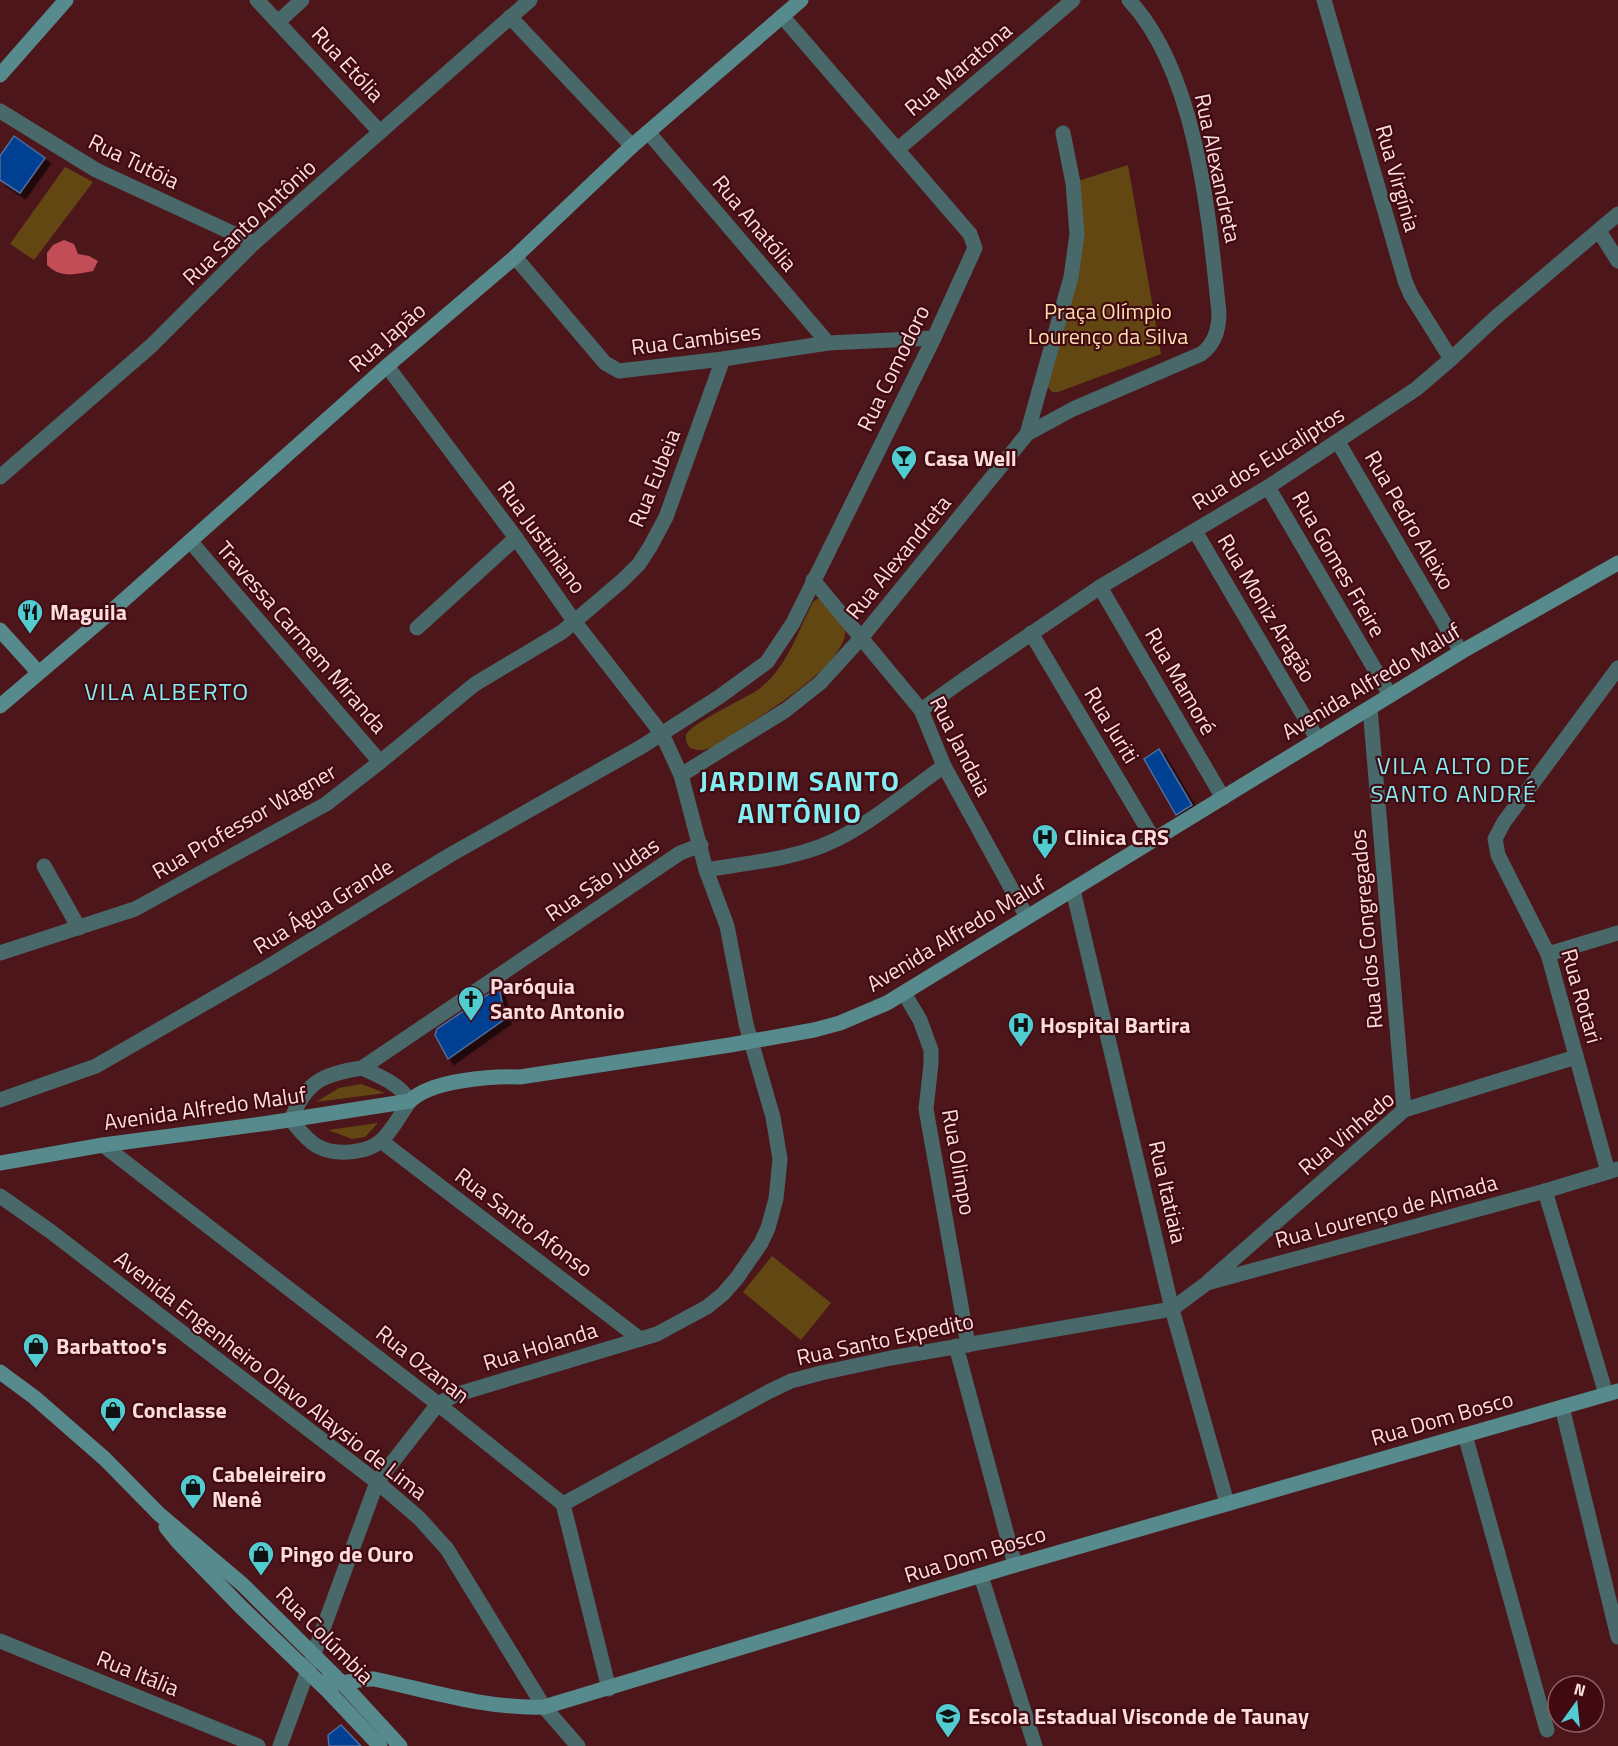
<svg xmlns="http://www.w3.org/2000/svg" width="1618" height="1746" font-family="'Titillium Web',sans-serif">
<style>
.green{fill:#634713}
.water{fill:#c24d56}
.building{fill:#003f93;stroke:#4f6e9d;stroke-width:1.5;filter:url(#shadow)}
.lines{fill:none;stroke-linecap:round;stroke-linejoin:round}
.street{stroke:#486869;stroke-width:15}
.secondary{stroke:#568a8c;stroke-width:15}
.labels{text-anchor:middle;dominant-baseline:central;stroke-width:4.5;stroke-linejoin:round;paint-order:stroke}
.street-label{font-size:22px;fill:#fadddc;stroke:#410a12}
.park-label{font-size:22px;fill:#fedfae;stroke:#410a12}
.poi-label{font-size:22px;font-weight:bold;fill:#fadddc;stroke:#410a12;text-anchor:start}
.neighbourhood-label{font-size:24px;letter-spacing:1.5px;fill:#82eef1;stroke:#410a12}
.district-label{font-size:28px;font-weight:bold;letter-spacing:1.5px;fill:#82eef1;stroke:#410a12}
</style>
<defs>
<filter id="shadow"><feDropShadow dx="5.5" dy="5.5" stdDeviation="0" flood-color="#0009"/></filter>
</defs>
<rect width="100%" height="100%" fill="#4d161b"/>
<g class="green">
<polygon points="1128,165 1161,354 1058,392 1052,392 1045,384 1065,310 1078,181"/>
<polygon points="65,167 93,182 34,260 10,244"/>
<path d="M 817,599 L 821,599 L 845,627 C 851,660 772,709 747,725 C 734,734 719,747 703,750 C 699,751 694,749 690,748 C 687,744 685,740 686,735 C 690,724 744,699 756,691 C 786,671 797,633 813,602 Z"/>
<polygon points="361,1084 385,1093 316,1102 339,1088"/>
<polygon points="378,1123 365,1137 352,1139 328,1130"/>
<polygon points="772,1256 831,1303 801,1340 743,1292"/>
</g>
<path class="water" d="M 64,240 L 74,244 L 78,254 L 89,256 L 98,261 L 93,271 C 75,274 62,279 47,265 L 47,253 L 53,245 Z"/>
<g class="building">
<polygon points="14,136 45,158 20,193 0,180 0,156"/>
<polygon points="1159,749 1192,805 1176,815 1144,759"/>
<polygon points="499,987 505,1019 448,1059 435,1035 437,1029"/>
<polygon points="341,1725 361,1746 329,1746 328,1735"/>
</g>
<g class="lines">
<g class="street">
<polyline points="257,0 380,132"/>
<polyline points="1324,0 1405,281 1411,295 1451,359"/>
<polyline points="510,17 632,146"/>
<polyline points="278,22 302,0"/>
<polyline points="0,111 96,170 254,243"/>
<polyline points="648,132 828,343"/>
<polyline points="898,149 1073,0"/>
<polyline points="1599,231 1618,261"/>
<polyline points="515,257 605,363 619,371 723,359 828,343 934,338"/>
<polyline points="1027,434 1071,277 1077,234 1073,183 1063,133"/>
<polyline points="1338,442 1461,652"/>
<polyline points="0,477 151,346 254,243 530,0"/>
<polyline points="1268,487 1390,695"/>
<polyline points="1195,531 1318,740"/>
<polyline points="190,541 380,762"/>
<polyline points="813,580 921,710 944,766 1027,917"/>
<polyline points="1100,587 1223,798"/>
<polyline points="417,628 516,538"/>
<polyline points="1031,633 1154,840"/>
<polyline points="1370,708 1404,1110"/>
<polyline points="921,710 963,680 1100,587 1268,487 1416,389 1451,359 1495,318 1618,214"/>
<path d="M 681,775 L 786,710 L 820,683 L 862,637 L 1027,434 L 1073,409 L 1201,354 C 1215,344 1219,329 1219,313 C 1209,217 1197,73 1129,0"/>
<polyline points="44,866 79,928"/>
<path d="M 706,870 C 745,863 787,860 824,845 C 865,829 908,791 944,766"/>
<polyline points="1073,890 1172,1309 1227,1503"/>
<polyline points="0,953 135,909 326,804 380,762 475,684 562,632 623,580 639,564 650,547 666,517 723,359"/>
<polyline points="1548,954 1618,933"/>
<polyline points="904,993 920,1020 931,1050 931,1064 926,1109 968,1345"/>
<polyline points="362,1068 680,853 701,845"/>
<path d="M 362,1068 C 379,1076 400,1084 410,1101 C 401,1113 394,1128 383,1139 C 368,1154 335,1156 317,1146 C 306,1140 298,1128 291,1120 C 306,1081 323,1074 362,1068 Z"/>
<polyline points="0,1100 96,1066 266,968 450,855 641,747 719,697 767,662 793,623 934,338 975,248 970,234 782,16"/>
<polyline points="381,1141 640,1339"/>
<polyline points="103,1145 438,1404 563,1504 609,1689"/>
<polyline points="1608,1172 1548,954 1498,855 1495,839 1504,822 1618,668"/>
<polyline points="1545,1191 1606,1394"/>
<polyline points="0,1196 50,1231 377,1482 419,1518 447,1549 544,1707 578,1746"/>
<polyline points="1209,1281 1404,1110 1576,1057"/>
<polyline points="956,1346 1015,1565"/>
<polyline points="1562,1407 1618,1637"/>
<polyline points="1465,1435 1547,1730"/>
<polyline points="563,1504 768,1392 791,1381 821,1373 891,1358 1172,1309 1207,1283 1545,1191 1618,1169"/>
<polyline points="981,1576 1035,1746"/>
<polyline points="0,1641 258,1746"/>
<polyline points="280,1746 377,1482 438,1404 455,1395 657,1334 707,1307 723,1294 737,1278 761,1243 768,1228 776,1199 780,1159 773,1117 746,1024 727,926 706,870 681,775 662,734 574,621 516,538 387,366"/>
</g>
<g class="secondary">
<polyline points="0,75 66,0"/>
<polyline points="0,630 38,672"/>
<polyline points="0,706 107,615 387,366 515,257 632,146 801,0"/>
<path d="M 0,1163 L 103,1145 L 269,1123 L 410,1101 C 431,1080 492,1076 520,1077 L 730,1045 L 814,1030 L 840,1023 L 887,1003 L 1461,652 L 1618,563"/>
<polyline points="0,1372 34,1397 105,1459 159,1514 242,1584 343,1684 400,1746"/>
<polyline points="166,1527 178,1542 240,1606 328,1691 380,1746"/>
<path d="M 318,1681 C 337,1688 354,1678 374,1679 C 430,1691 487,1709 544,1707 L 1015,1565 L 1618,1391"/>
</g>
</g>
<defs>
<g id="bar-pin" transform="scale(1.35)"><path d="M0 17L-7.5 6A9.5 9.5 0 1 1 7.5 6Z" fill="#51ccd1" stroke="#410a12"/><path d="M-6-5H6L.8 .8V4.5H3.5V6h-7V4.5H-.8V.8Z" fill="#111"/></g>
<g id="restaurant-pin" transform="scale(1.35)"><path d="M0 17L-7.5 6A9.5 9.5 0 1 1 7.5 6Z" fill="#51ccd1" stroke="#410a12"/><path d="M-5-6h1v4h1v-4h1v4h1v-4h1v5L-1.5 .5V6h-2V.5L-5-1ZM5-6V6H3V1.5H1.5Q1.5-4 5-6Z" fill="#111"/></g>
<g id="hospital-pin" transform="scale(1.35)"><path d="M0 17L-7.5 6A9.5 9.5 0 1 1 7.5 6Z" fill="#51ccd1" stroke="#410a12"/><path d="M-5-5h3v3.5h4V-5h3V5h-3V1.5h-4V5h-3Z" fill="#111"/></g>
<g id="church-pin" transform="scale(1.35)"><path d="M0 17L-7.5 6A9.5 9.5 0 1 1 7.5 6Z" fill="#51ccd1" stroke="#410a12"/><path d="M-1.2-6h2.4v3.5h3.3v2.4h-3.3V6h-2.4V-.1h-3.3v-2.4h3.3Z" fill="#111"/></g>
<g id="shop-pin" transform="scale(1.35)"><path d="M0 17L-7.5 6A9.5 9.5 0 1 1 7.5 6Z" fill="#51ccd1" stroke="#410a12"/><path d="M-5-2.5h2.3a2.7 3.5 0 0 1 5.4 0H5L5.5 6h-11ZM-1.5-2.5h3a1.5 2.3 0 0 0-3 0Z" fill="#111"/></g>
<g id="school-pin" transform="scale(1.35)"><path d="M0 17L-7.5 6A9.5 9.5 0 1 1 7.5 6Z" fill="#51ccd1" stroke="#410a12"/><path d="M0-5L7-2L0 1L-7-2ZM-4 1L0 2.5L4 1V4Q0 6-4 4Z" fill="#111"/></g>
</defs>
<g fill-rule="evenodd">
<use href="#bar-pin" x="904" y="458"/>
<use href="#restaurant-pin" x="30" y="612"/>
<use href="#hospital-pin" x="1045" y="837"/>
<use href="#church-pin" x="471" y="999"/>
<use href="#hospital-pin" x="1021" y="1025"/>
<use href="#shop-pin" x="36" y="1346"/>
<use href="#shop-pin" x="113" y="1410"/>
<use href="#shop-pin" x="193" y="1487"/>
<use href="#shop-pin" x="261" y="1554"/>
<use href="#school-pin" x="948" y="1716"/>
</g>
<g class="labels">
<g class="street-label">
<text transform="translate(348 64) rotate(47)">Rua Etólia</text>
<text transform="translate(958 69) rotate(-40)">Rua Maratona</text>
<text transform="translate(134 161) rotate(26)">Rua Tutóia</text>
<text transform="translate(1218 168) rotate(78)">Rua Alexandreta</text>
<text transform="translate(1398 178) rotate(74)">Rua Virgínia</text>
<text transform="translate(249 222) rotate(-43)">Rua Santo Antônio</text>
<text transform="translate(755 223) rotate(50)">Rua Anatólia</text>
<text transform="translate(387 337) rotate(-41)">Rua Japão</text>
<text transform="translate(696 339) rotate(-7)">Rua Cambises</text>
<text transform="translate(893 368) rotate(-64)">Rua Comodoro</text>
<text transform="translate(1268 458) rotate(-32)">Rua dos Eucaliptos</text>
<text transform="translate(654 478) rotate(-68)">Rua Eubeia</text>
<text transform="translate(1410 520) rotate(60)">Rua Pedro Aleixo</text>
<text transform="translate(542 537) rotate(54)">Rua Justiniano</text>
<text transform="translate(898 557) rotate(-51)">Rua Alexandreta</text>
<text transform="translate(1339 564) rotate(60)">Rua Gomes Freire</text>
<text transform="translate(1267 608) rotate(59)">Rua Moniz Aragão</text>
<text transform="translate(302 637) rotate(49)">Travessa Carmem Miranda</text>
<text transform="translate(1181 681) rotate(60)">Rua Mamoré</text>
<text transform="translate(1371 681) rotate(-31)">Avenida Alfredo Maluf</text>
<text transform="translate(1112 725) rotate(59)">Rua Juriti</text>
<text transform="translate(961 746) rotate(63)">Rua Jandaia</text>
<text transform="translate(244 821) rotate(-30)">Rua Professor Wagner</text>
<text transform="translate(602 879) rotate(-34)">Rua São Judas</text>
<text transform="translate(323 906) rotate(-32)">Rua Água Grande</text>
<text transform="translate(1366 929) rotate(-95)">Rua dos Congregados</text>
<text transform="translate(956 933) rotate(-31)">Avenida Alfredo Maluf</text>
<text transform="translate(1582 996) rotate(74)">Rua Rotari</text>
<text transform="translate(205 1108) rotate(-8)">Avenida Alfredo Maluf</text>
<text transform="translate(1346 1133) rotate(-40)">Rua Vinhedo</text>
<text transform="translate(959 1162) rotate(80)">Rua Olimpo</text>
<text transform="translate(1168 1192) rotate(77)">Rua Itatiaia</text>
<text transform="translate(1386 1211) rotate(-15)">Rua Lourenço de Almada</text>
<text transform="translate(524 1222) rotate(37)">Rua Santo Afonso</text>
<text transform="translate(885 1339) rotate(-12)">Rua Santo Expedito</text>
<text transform="translate(540 1346) rotate(-17)">Rua Holanda</text>
<text transform="translate(423 1364) rotate(38)">Rua Ozanan</text>
<text transform="translate(271 1375) rotate(38)">Avenida Engenheiro Olavo Alaysio de Lima</text>
<text transform="translate(1442 1418) rotate(-16)">Rua Dom Bosco</text>
<text transform="translate(975 1554) rotate(-17)">Rua Dom Bosco</text>
<text transform="translate(325 1635) rotate(45)">Rua Colúmbia</text>
<text transform="translate(138 1673) rotate(22)">Rua Itália</text>
</g>
<g class="park-label">
<text x="1108" y="311">Praça Olímpio<tspan x="1108" dy="25">Lourenço da Silva</tspan></text>
</g>
<g class="poi-label">
<text x="924" y="458">Casa Well</text>
<text x="50" y="612">Maguila</text>
<text x="1064" y="837">Clinica CRS</text>
<text x="490" y="986">Paróquia<tspan x="490" dy="25">Santo Antonio</tspan></text>
<text x="1040" y="1025">Hospital Bartira</text>
<text x="56" y="1346">Barbattoo's</text>
<text x="132" y="1410">Conclasse</text>
<text x="212" y="1474">Cabeleireiro<tspan x="212" dy="25">Nenê</tspan></text>
<text x="280" y="1554">Pingo de Ouro</text>
<text x="968" y="1716">Escola Estadual Visconde de Taunay</text>
</g>
<g class="neighbourhood-label">
<text x="167" y="691">VILA ALBERTO</text>
<text x="1454" y="765">VILA ALTO DE<tspan x="1454" dy="28">SANTO ANDRÉ</tspan></text>
</g>
<g class="district-label">
<text x="800" y="780">JARDIM SANTO<tspan x="800" dy="32">ANTÔNIO</tspan></text>
</g>
</g>
<g transform="translate(1576 1704) rotate(15)"><circle r="28" fill="#410a12" stroke="#8b5e63" stroke-width="1.5"/>
<path d="M0-4.5L10 22L0 15L-10 22Z" fill="#51ccd1"/>
<text y="-9" font-size="16" font-weight="bold" text-anchor="middle" fill="#fadddc">N</text>
</g>
</svg>
